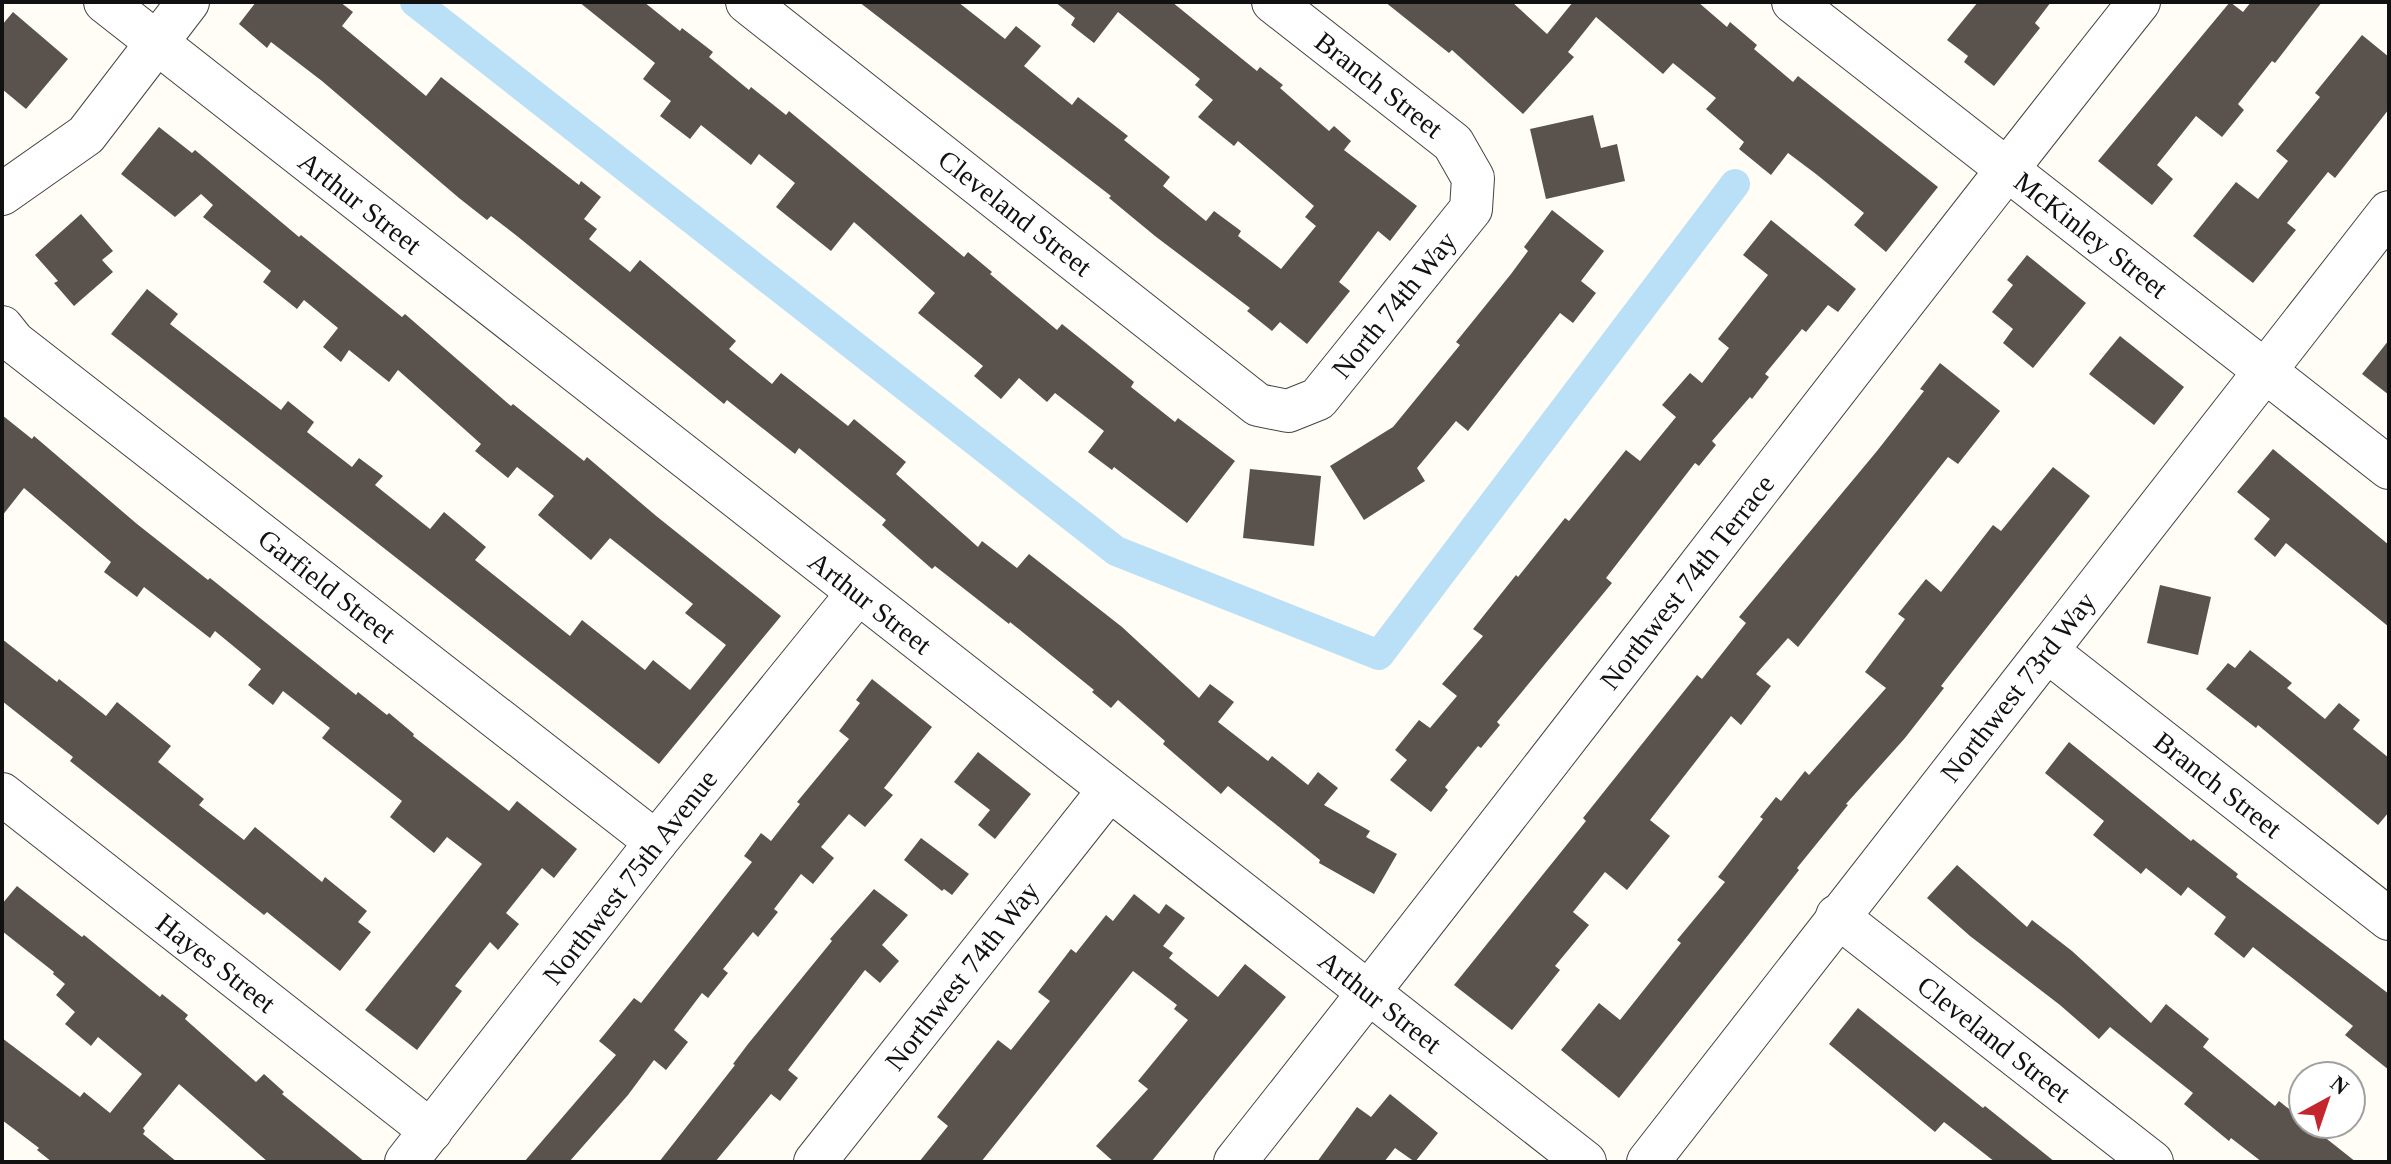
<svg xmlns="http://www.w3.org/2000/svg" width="2391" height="1164" font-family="'Times New Roman',serif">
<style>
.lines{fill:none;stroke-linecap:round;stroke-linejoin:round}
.canal{stroke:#b9e0f7;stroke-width:30}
.building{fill:#5a524d}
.minor-casing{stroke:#444;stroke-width:44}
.minor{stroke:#fff;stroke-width:42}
.labels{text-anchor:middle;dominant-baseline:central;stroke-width:8;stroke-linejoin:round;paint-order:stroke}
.street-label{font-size:28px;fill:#111;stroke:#fff}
</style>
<rect width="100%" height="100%" fill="#fffdf5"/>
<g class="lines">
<polyline class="canal" points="415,2 1116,551 1379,655 1735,184"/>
</g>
<g class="building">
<polygon points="256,2 340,2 353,12 342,26 426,96 441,77 579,185 581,181 601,197 584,219 597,229 589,239 630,272 640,260 736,341 729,349 772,384 781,373 848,426 854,419 906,462 896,474 978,547 982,541 1017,568 1029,554 1122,627 1199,698 1210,684 1234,702 1218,722 1268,761 1272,756 1308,785 1318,772 1338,788 1324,805 1370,831 1366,837 1397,854 1374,894 1319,863 1320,860 1228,786 1221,794 1163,744 1165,741 1118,700 1111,708 1092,692 1094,690 1010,622 1009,624 935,566 932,569 882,525 886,520 799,448 795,454 727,400 724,404 517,236 491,216 487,220 459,198 322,81 271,42 267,48 239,24"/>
<polygon points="579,2 644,2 680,31 682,28 713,52 709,57 749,90 751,87 786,115 789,111 964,257 968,252 992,272 990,274 1057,330 1062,324 1134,382 1131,387 1175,422 1178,418 1235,461 1187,523 1114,467 1112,470 1088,452 1104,431 1055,393 1047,402 1019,378 1001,399 974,376 983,366 918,313 935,293 854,222 831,251 776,207 795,183 759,154 751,165 701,125 690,139 660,116 671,101 643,79 655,63"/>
<polygon points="859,2 958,2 1005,39 1016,26 1041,46 1024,66 1072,105 1078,97 1128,136 1124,140 1170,177 1163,186 1206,221 1214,211 1241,231 1238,236 1281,269 1316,226 1305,217 1314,206 1238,141 1234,146 1198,117 1213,100 1195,85 1200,79 1118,12 1094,43 1071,25 1075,18 1055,2 1172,2 1257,71 1260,67 1283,85 1280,88 1329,131 1334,126 1351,141 1344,150 1417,206 1390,241 1378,231 1339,282 1350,291 1307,344 1280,322 1272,331 1247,311 1250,308 1155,236 1109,198 1111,196"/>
<polygon points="1385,2 1512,2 1547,34 1573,2 1698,2 1727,27 1730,22 1757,45 1754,49 1793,82 1798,76 1938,187 1886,252 1854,225 1864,213 1816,174 1788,153 1771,175 1739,149 1744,142 1706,109 1716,98 1673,63 1663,74 1596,17 1568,52 1574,57 1523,114 1452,50 1449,53"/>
<polygon points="1978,2 2051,2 2035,23 2040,28 1994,86 1964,62 1968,56 1947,40"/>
<polygon points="2230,2 2243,12 2251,2 2322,2 2275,63 2272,61 2238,104 2244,110 2222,137 2196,116 2157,165 2173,179 2152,205 2098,161"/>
<polygon points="13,12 68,59 26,109 2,89 2,25"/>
<polygon points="2362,35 2389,57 2389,109 2335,178 2328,172 2287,223 2296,230 2253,283 2193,236 2236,182 2258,199 2288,161 2276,151 2320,97 2315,93"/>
<polygon points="1593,115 1601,148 1617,144 1625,181 1546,199 1530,129"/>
<polygon points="159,127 192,153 195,150 299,237 301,235 402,317 405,314 511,406 513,404 584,461 587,457 655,515 781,616 659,764 111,334 147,289 178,314 170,324 281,410 288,401 314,422 307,432 352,467 359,458 383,476 375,485 430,529 444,512 486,547 475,560 570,636 582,620 645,670 653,660 690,690 726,645 685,613 693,604 610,538 591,560 538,515 554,496 517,467 508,478 475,451 481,444 398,370 389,382 349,350 341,362 323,347 338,328 304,300 297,309 263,282 271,271 203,217 213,205 201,194 175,217 121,174"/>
<polygon points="1552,210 1604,251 1581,281 1596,293 1573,323 1560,313 1468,431 1456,421 1417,468 1425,481 1364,520 1330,466 1393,427 1460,345 1456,342 1511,274 1528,251 1524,247"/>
<polygon points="81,214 113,251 102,260 113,272 74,306 54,283 58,281 35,255"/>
<polygon points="1771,220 1856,289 1838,312 1828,305 1806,332 1802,329 1765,374 1769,377 1752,399 1750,397 1712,441 1716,445 1699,466 1695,463 1606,578 1612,583 1497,722 1500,725 1481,748 1478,746 1445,787 1448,790 1431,812 1390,780 1407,760 1395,750 1419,720 1430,728 1457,696 1442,684 1483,636 1473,629 1516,575 1518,577 1565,518 1569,521 1626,450 1640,461 1676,417 1662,405 1690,373 1702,383 1729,348 1718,339 1768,275 1743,255"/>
<polygon points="2027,255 2086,303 2033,368 2003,343 2013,329 1992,312 2013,285 2007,280"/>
<polygon points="2120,336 2184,387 2154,425 2089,374"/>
<polygon points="2389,340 2389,395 2362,374"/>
<polygon points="1940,363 2000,411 1958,464 1948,457 1798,647 1788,638 1756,674 1771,686 1741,725 1731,716 1650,820 1670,836 1627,890 1605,872 1573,912 1589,925 1555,966 1560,970 1512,1030 1454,985 1586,821 1583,818 1697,675 1702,679 1746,623 1739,617 1877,451 1924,391 1920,389"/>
<polygon points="2,415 32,439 34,436 137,524 208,580 210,578 356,695 358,692 387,715 389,713 414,734 413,736 509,811 517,801 577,849 554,878 542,868 506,913 519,924 498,950 490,942 455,986 462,991 417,1050 365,1010 482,864 447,837 434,853 390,817 402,801 322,738 330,728 283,691 273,705 248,685 261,669 215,631 210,638 144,587 137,597 104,572 111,562 24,488 2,516"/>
<polygon points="2273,449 2389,545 2389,627 2286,543 2275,557 2254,539 2270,519 2237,492"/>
<polygon points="2053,467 2090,496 1941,686 1944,688 1905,738 1846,804 1848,805 1797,868 1799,870 1749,934 1619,1098 1561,1050 1599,1003 1620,1020 1681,943 1677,940 1725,882 1718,877 1763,819 1760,817 1776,797 1781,801 1805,771 1809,775 1886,688 1865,672 1905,619 1898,614 1926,579 1941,592 1993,525 2001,531"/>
<polygon points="1250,469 1321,476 1314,546 1243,538"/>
<polygon points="2160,585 2211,597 2198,655 2147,643"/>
<polygon points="2,639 57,682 59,679 106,716 117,702 171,746 158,762 204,799 199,805 244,840 255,827 322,882 325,877 367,911 358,922 371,932 340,971 267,912 264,915 70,761 73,757 2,701"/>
<polygon points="2250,650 2292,683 2287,688 2325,719 2339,703 2360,720 2353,729 2389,758 2389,812 2378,825 2258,725 2256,728 2206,689 2228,663 2235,668"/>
<polygon points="872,679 932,727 884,788 893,795 865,827 849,814 821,847 834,858 813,884 801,874 774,909 778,912 758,937 753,932 723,969 728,973 708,998 702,993 674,1030 688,1042 666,1070 654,1060 628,1095 569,1162 524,1162 616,1055 599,1041 634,998 641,1003 752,862 744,856 761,833 771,841 800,804 797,802 849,739 839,731 860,703 856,700"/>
<polygon points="2069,742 2191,841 2193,839 2238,874 2236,877 2389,994 2389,1070 2345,1035 2353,1026 2253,947 2244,958 2214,934 2226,917 2188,887 2181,896 2146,868 2141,874 2093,835 2104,821 2045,773"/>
<polygon points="978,752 1031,794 995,839 978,825 990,810 954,782"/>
<polygon points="921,838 969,874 952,895 944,889 942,891 904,860"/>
<polygon points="1957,865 2027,927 2032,920 2072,951 2151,1023 2166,1004 2209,1039 2203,1047 2275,1106 2279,1101 2303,1120 2303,1124 2308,1124 2356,1162 2262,1162 2231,1138 2229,1141 2184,1104 2193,1093 2110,1027 2099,1039 2060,1005 1970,936 1927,898"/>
<polygon points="17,886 82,937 84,935 160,997 162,994 188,1015 185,1019 256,1082 264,1074 284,1092 282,1094 365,1162 268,1162 179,1084 143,1128 145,1131 143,1134 177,1162 52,1162 37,1150 39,1148 2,1120 2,1038 80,1097 84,1092 110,1113 142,1074 98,1037 91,1046 65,1024 75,1012 56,995 65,984 53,974 54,972 2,931 2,904"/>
<polygon points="874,889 908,915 882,945 899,961 880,983 865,970 788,1070 798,1078 780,1101 771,1094 715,1162 659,1162 735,1065 733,1064 748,1044 832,941 830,939"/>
<polygon points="1134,894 1159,914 1166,904 1185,918 1163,946 1173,953 1169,958 1218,997 1245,964 1286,997 1151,1162 1114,1162 1096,1146 1148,1089 1138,1081 1188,1020 1174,1009 1177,1005 1133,971 981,1162 919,1162 948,1126 937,1117 998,1040 1011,1050 1050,1001 1038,992 1071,949 1076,953 1106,915 1113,921"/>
<polygon points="1858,1008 1983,1108 1985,1106 2055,1162 1995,1162 1944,1122 1935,1132 1829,1044"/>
<polygon points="1390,1094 1438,1133 1415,1162 1395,1148 1384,1162 1317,1162 1357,1107 1371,1117"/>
</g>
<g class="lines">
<g class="minor-casing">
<g id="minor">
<polyline points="105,2 1585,1162"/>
<polyline points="747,2 1258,405 1288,411 1318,399 1471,209 1473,178 1453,143 1273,2"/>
<polyline points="1793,2 2389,468"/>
<polyline points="2,194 86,135 188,2"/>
<polyline points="2,327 14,342 656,842"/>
<polyline points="2047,651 2389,919"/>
<polyline points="2,794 431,1131"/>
<polyline points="1837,916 2152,1162"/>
<polyline points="406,1162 656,842 857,594"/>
<polyline points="815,1162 1109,790"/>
<path d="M 1235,1162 C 1540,778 1834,386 2139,2"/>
<polyline points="1648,1162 2389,212"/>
</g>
</g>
<use href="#minor" class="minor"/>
</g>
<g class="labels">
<g class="street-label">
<text transform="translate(1379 85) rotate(38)">Branch Street</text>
<text transform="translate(360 203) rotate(38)">Arthur Street</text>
<text transform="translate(1015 213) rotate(38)">Cleveland Street</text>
<text transform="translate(2091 235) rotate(38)">McKinley Street</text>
<text transform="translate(1394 305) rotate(-51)">North 74th Way</text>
<text transform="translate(1687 582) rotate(-52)">Northwest 74th Terrace</text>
<text transform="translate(327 586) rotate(38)">Garfield Street</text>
<text transform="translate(870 603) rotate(38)">Arthur Street</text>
<text transform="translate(2018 687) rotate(-52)">Northwest 73rd Way</text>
<text transform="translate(2218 785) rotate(38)">Branch Street</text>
<text transform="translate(630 877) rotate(-52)">Northwest 75th Avenue</text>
<text transform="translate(216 963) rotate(38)">Hayes Street</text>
<text transform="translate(962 976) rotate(-52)">Northwest 74th Way</text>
<text transform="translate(1380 1002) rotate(38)">Arthur Street</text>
<text transform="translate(1994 1039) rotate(38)">Cleveland Street</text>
</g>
</g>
<rect width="2391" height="1164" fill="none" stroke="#111111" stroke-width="8"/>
<g transform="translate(2327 1100) rotate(40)"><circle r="38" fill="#ffffff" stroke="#a0a0a0" stroke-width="2"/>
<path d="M0-6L14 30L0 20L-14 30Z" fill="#c4262e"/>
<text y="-12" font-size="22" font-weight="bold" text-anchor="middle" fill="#111111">N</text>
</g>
</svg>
